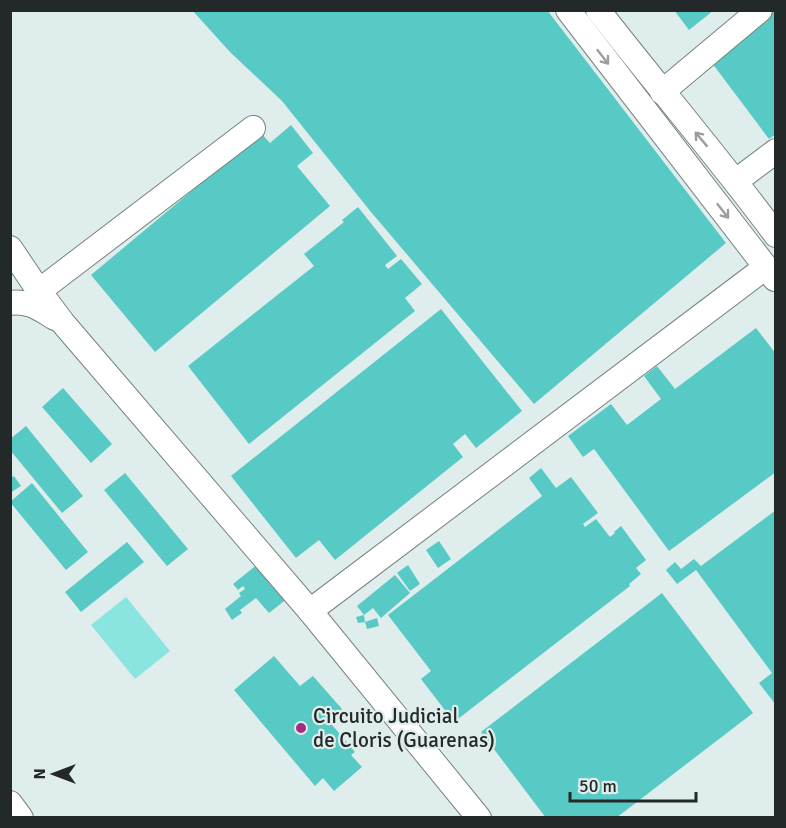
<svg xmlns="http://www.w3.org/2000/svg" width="786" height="828" font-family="Signika,sans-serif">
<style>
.green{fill:#8ae5e1}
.building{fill:#58cac6}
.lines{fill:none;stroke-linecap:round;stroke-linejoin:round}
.minor-casing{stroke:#768281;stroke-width:26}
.minor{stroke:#fff;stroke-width:24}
.oneway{stroke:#9c9e9e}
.poi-dot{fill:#a52c82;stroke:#dfedec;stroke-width:2}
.labels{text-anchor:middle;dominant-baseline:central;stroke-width:4.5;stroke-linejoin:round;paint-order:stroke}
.poi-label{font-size:21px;fill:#232828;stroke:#dfedec;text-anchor:start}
</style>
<rect width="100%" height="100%" fill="#dfedec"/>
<polygon class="green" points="126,597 170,651 135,679 91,625"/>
<g class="building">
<polygon points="192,10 547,10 726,243 534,404 371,212 282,101 230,52"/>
<polygon points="674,10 714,10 689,30"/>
<polygon points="772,10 776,10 776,134 769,139 709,59"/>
<polygon points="291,125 313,153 297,166 330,206 155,352 91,275 261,133 270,143"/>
<polygon points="358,207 397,256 385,265 388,269 401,259 422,284 405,298 415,311 249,444 188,366 314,266 304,254 344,222 342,220"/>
<polygon points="441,309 522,411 476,448 465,434 453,444 463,457 335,560 319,540 296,558 231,476"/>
<polygon points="756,328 776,354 776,472 669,551 594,449 583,457 568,436 611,404 627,425 661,399 644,376 657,366 675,389"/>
<polygon points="63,388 112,444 91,463 42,407"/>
<polygon points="26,426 83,496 62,513 10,450 10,439"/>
<polygon points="541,468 556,488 571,477 598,513 583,524 585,527 596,519 610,537 615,533 614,532 621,526 646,560 636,568 641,574 629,584 630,586 454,722 421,679 431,671 388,615 542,496 529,478"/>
<polygon points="125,473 188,549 167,566 104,490"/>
<polygon points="14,476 21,486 10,493 10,478"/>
<polygon points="32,483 88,552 66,570 10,502"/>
<polygon points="776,510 776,705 759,683 772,673 696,570 677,584 666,570 675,562 681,569 694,559 701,566"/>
<polygon points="439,541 451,559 438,568 426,550"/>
<polygon points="127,542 144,562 81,612 65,592"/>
<polygon points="258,564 288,598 269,613 256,598 240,610 242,613 232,620 225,609 241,596 239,593 245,589 243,586 238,590 233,584"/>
<polygon points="408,565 420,584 410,591 397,573"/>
<polygon points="395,575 410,593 381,618 373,608 364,615 357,606"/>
<polygon points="662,593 753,713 616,818 546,818 481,732"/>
<polygon points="364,615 365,622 358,623 356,617"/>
<polygon points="377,618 379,626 367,629 365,622"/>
<polygon points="274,656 300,686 313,676 342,709 328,720 355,752 351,755 362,767 334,791 323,778 315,786 234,690"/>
</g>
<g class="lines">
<g class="minor-casing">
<g id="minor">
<polyline points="568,10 775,279"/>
<path d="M 598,10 C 657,86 719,158 776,235"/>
<polyline points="662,92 760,10"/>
<polyline points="736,181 776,151"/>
<polyline points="10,248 39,291 63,323 310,611 479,818"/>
<polyline points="39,291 253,128"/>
<path d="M 10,303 C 28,300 40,309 55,318"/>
<polyline points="310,611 766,267"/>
<polyline points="10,803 21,818"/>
</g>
</g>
<use href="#minor" class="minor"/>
</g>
<defs><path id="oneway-shaft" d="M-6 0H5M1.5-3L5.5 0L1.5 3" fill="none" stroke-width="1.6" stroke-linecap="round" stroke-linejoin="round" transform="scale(1.5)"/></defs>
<g class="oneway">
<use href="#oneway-shaft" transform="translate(603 57) rotate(52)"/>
<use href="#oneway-shaft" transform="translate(701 139) rotate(-130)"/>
<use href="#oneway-shaft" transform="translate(723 211) rotate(52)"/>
</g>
<circle class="poi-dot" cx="301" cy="728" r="6"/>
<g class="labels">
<g class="poi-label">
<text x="313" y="716">Circuito Judicial<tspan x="313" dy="24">de Cloris (Guarenas)</tspan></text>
</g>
</g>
<rect width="786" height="828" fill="none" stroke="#232828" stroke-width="24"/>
<g transform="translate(54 774) rotate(270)" stroke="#dfedec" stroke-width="4.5" paint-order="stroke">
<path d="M0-4.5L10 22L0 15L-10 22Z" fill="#232828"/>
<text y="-9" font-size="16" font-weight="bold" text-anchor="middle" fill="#232828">N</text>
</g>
<path d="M570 792v9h126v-9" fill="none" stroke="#232828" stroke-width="3"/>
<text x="579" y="792" font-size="18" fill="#232828" stroke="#dfedec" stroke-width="4.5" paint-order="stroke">50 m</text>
</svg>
